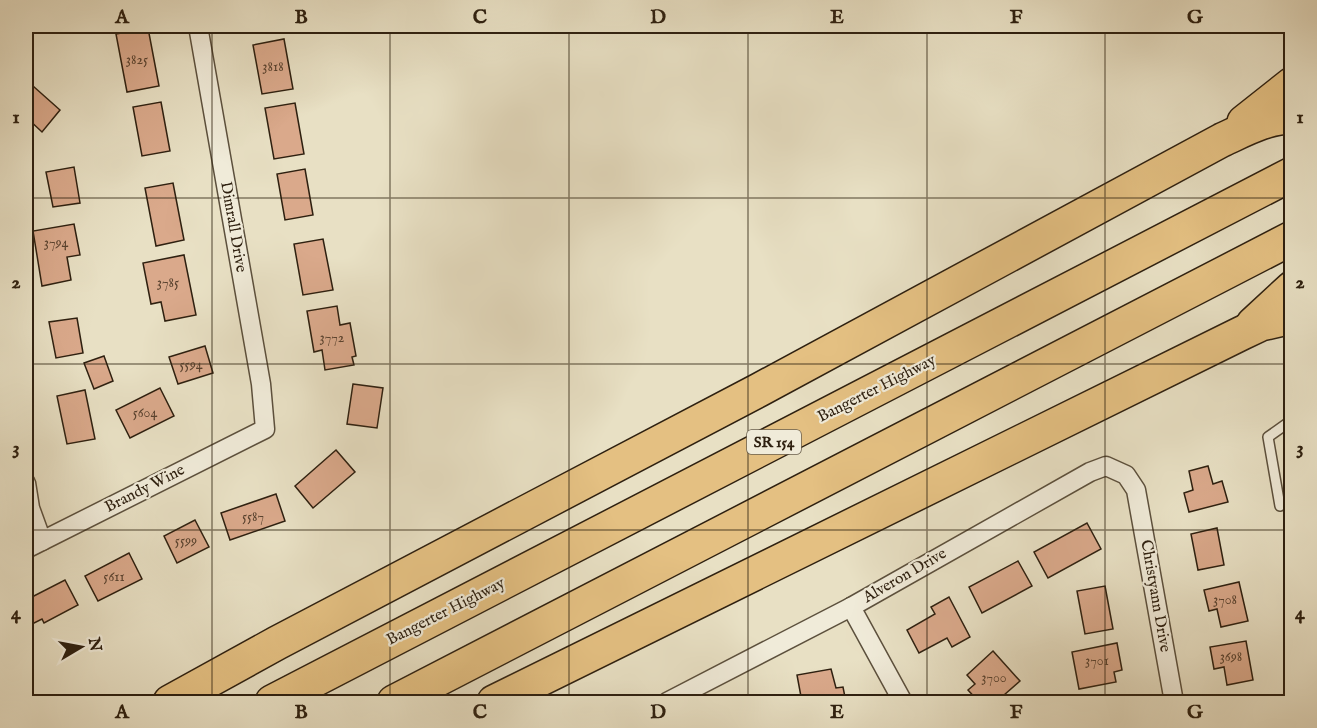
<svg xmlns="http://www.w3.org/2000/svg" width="1317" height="728" font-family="'IM FELL English',serif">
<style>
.building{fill:#daa98b;stroke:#2e2010;stroke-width:1.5}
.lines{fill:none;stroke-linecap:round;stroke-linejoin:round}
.lane-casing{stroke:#5c503d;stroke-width:12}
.street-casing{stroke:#5c503d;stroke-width:21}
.highway-casing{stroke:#2e2010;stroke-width:36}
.lane{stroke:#f0ebd9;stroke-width:9}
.street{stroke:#f0ebd9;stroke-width:18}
.highway{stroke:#e4c082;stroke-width:33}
.grid{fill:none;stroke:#2e2010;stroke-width:1.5;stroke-opacity:0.55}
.labels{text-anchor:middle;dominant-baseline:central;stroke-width:4.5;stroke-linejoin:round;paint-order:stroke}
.number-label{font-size:14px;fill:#59422f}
.shield{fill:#f0ebd9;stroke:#685d4c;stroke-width:1.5}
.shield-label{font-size:15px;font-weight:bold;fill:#2e2010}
.street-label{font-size:16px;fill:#2e2010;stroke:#f0ebd9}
.neatline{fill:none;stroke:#2e2010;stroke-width:2}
.grid-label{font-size:20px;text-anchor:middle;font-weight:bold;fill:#2e2010}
</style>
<rect width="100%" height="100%" fill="#e8e0c4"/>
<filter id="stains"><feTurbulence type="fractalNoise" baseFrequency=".00333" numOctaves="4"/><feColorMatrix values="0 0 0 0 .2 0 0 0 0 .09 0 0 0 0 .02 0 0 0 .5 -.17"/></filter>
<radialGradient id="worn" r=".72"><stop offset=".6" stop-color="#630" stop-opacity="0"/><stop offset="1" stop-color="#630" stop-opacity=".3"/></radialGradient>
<g class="building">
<polygon points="148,28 159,86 127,92 116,34"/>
<polygon points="284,39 293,89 262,94 253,45"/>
<polygon points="33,86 60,110 42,132 26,117 26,95"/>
<polygon points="161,102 170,151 142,156 133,107"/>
<polygon points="295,103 304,154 274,159 265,108"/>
<polygon points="74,167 80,203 53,207 46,172"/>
<polygon points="305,169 313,215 285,220 277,174"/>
<polygon points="173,183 184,240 156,246 145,188"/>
<polygon points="74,224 80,255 67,257 71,280 42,286 33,231"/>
<polygon points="323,239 333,290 303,295 294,244"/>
<polygon points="184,255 196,315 165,321 161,302 151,304 143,263"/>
<polygon points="337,306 340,325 350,323 356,356 352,357 354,365 325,370 322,350 314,352 307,311"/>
<polygon points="77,318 83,353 56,358 49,322"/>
<polygon points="205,346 213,373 178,384 169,357"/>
<polygon points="104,356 113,381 94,389 84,363"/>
<polygon points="353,384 383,388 377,428 347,424"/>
<polygon points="160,388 174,416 130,438 116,410"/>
<polygon points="85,390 95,439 67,444 57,396"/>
<polygon points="336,450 355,472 313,508 295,486"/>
<polygon points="1208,466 1213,484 1222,481 1228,502 1189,512 1184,493 1193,490 1189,471"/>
<polygon points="276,494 285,521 230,540 221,513"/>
<polygon points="195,520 209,547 177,563 164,536"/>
<polygon points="1087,523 1101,549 1048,578 1034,552"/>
<polygon points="1217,528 1224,565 1198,570 1191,534"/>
<polygon points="129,553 142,579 98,601 85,576"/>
<polygon points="1018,561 1032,586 982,613 969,587"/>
<polygon points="65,580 78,605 44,623 42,619 26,627 26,600"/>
<polygon points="1239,582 1248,621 1221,627 1217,609 1209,611 1204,590"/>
<polygon points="1105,586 1113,629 1085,634 1077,591"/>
<polygon points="949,597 970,637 952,647 947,638 919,653 907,630 935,614 931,607"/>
<polygon points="1246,641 1253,680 1227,685 1224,667 1214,669 1210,647"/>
<polygon points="1117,643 1122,670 1114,672 1116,682 1079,689 1072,652"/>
<polygon points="993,651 1020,681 996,702 979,702 968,690 975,684 967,675"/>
<polygon points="831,669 836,688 843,687 846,702 802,702 797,675"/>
<polygon points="1247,698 1247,702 1222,702"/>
</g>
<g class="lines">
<g class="lane-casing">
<polyline id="lane" points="1280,506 1268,437 1292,420"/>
</g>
<g class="street-casing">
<g id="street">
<polyline points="26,483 30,508 42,541"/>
<polyline points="26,549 265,429 261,384 198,26"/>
<polyline points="851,607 903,702"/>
<polyline points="667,702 851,607 1090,472 1106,466 1126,475 1136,490 1174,702"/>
</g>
</g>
<g class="highway-casing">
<g id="highway">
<polyline points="1244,122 1292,84"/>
<polyline points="1253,324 1292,288"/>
<path d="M 170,702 L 277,643 L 759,390 L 1222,140 C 1244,130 1267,117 1292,117"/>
<polyline points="272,702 1292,174"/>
<polyline points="394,702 1292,238"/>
<polyline points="494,702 1242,333 1261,324 1292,317"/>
</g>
</g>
<use href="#lane" class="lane"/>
<use href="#street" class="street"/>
<use href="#highway" class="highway"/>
</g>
<path class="grid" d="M 212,26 L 212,702M 390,26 L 390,702M 569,26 L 569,702M 748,26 L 748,702M 927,26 L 927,702M 1105,26 L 1105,702M 26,198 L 1292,198M 26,364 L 1292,364M 26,530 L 1292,530"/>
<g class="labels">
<g class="number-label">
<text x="137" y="60">3825</text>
<text x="273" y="67">3818</text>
<text x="56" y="243">3794</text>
<text x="168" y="283">3785</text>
<text x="332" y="338">3772</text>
<text x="191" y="365">5594</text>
<text x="145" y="413">5604</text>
<text x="253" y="517">5587</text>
<text x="186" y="541">5599</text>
<text x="114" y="577">5611</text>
<text x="1225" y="600">3708</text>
<text x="1231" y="657">3698</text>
<text x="1097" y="661">3701</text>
<text x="994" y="678">3700</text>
</g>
<rect class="shield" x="747" y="430" width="54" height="24" rx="4.5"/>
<g class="shield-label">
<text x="774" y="442">SR 154</text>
</g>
<g class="street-label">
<text transform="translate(233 227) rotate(80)">Dimrall Drive</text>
<text transform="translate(877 389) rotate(-27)">Bangerter Highway</text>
<text transform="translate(145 489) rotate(-27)">Brandy Wine</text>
<text transform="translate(905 576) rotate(-30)">Alveron Drive</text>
<text transform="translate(1155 596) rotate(80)">Christyann Drive</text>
<text transform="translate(446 612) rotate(-27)">Bangerter Highway</text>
</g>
</g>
<rect width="1317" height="728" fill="none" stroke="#e8e0c4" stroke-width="66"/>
<g transform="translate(81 647) rotate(80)" stroke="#f0ebd9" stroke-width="4.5" paint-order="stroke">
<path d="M0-4.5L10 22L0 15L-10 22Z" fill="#2e2010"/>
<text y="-9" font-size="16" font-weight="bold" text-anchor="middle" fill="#2e2010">N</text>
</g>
<rect x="33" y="33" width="1251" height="662" class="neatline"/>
<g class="grid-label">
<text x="122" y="23">A</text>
<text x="301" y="23">B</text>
<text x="480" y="23">C</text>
<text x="658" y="23">D</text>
<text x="837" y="23">E</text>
<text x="1016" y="23">F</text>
<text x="1195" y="23">G</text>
<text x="16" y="123">1</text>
<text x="1300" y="123">1</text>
<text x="16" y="288">2</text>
<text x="1300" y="288">2</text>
<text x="16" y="454">3</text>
<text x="1300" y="454">3</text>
<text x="16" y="619">4</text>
<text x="1300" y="619">4</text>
<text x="122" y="718">A</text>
<text x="301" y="718">B</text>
<text x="480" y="718">C</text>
<text x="658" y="718">D</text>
<text x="837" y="718">E</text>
<text x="1016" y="718">F</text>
<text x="1195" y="718">G</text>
</g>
<rect width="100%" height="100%" filter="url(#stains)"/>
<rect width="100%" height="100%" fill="url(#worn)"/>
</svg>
